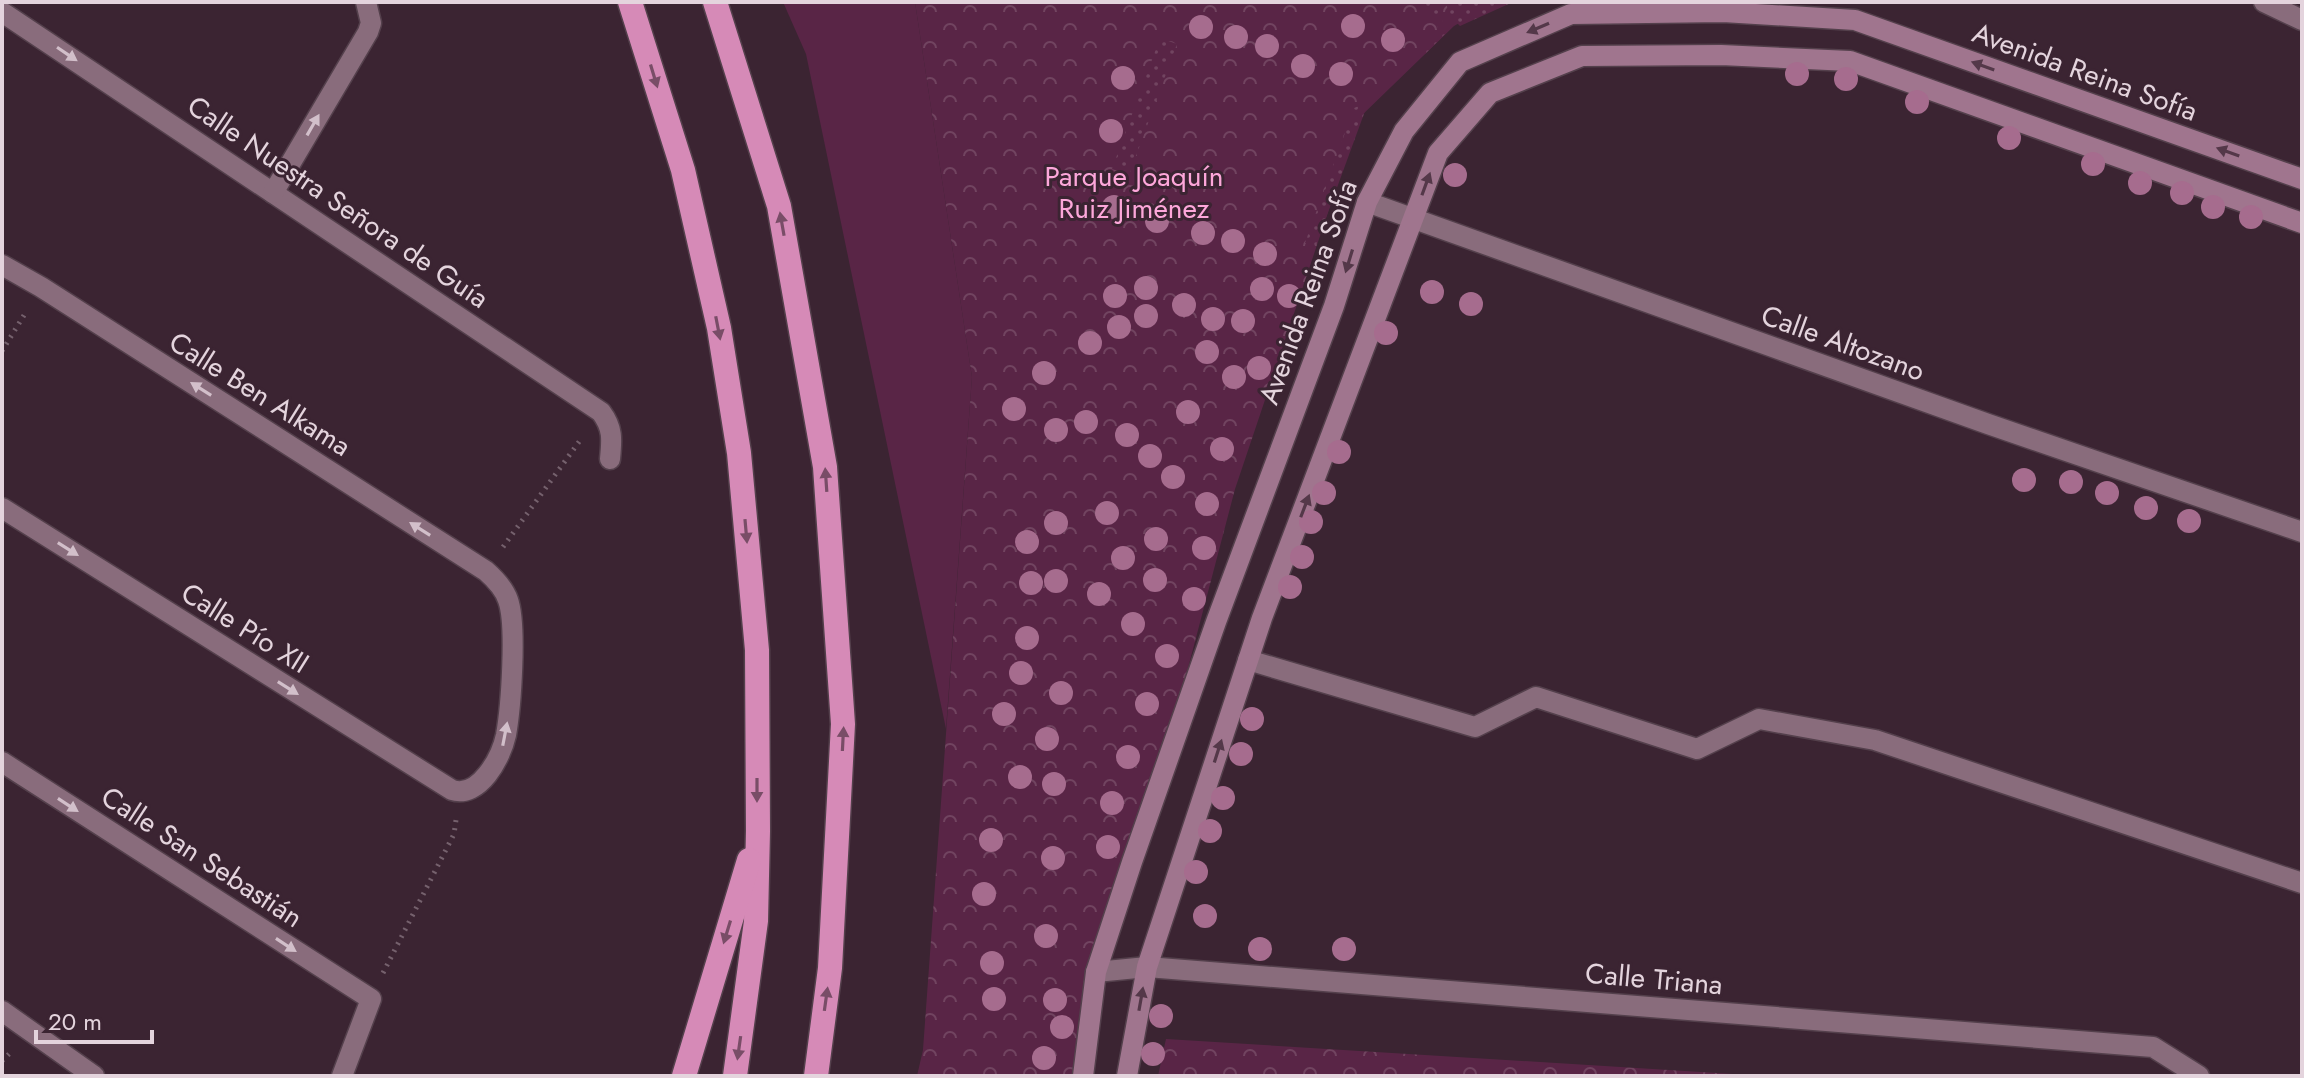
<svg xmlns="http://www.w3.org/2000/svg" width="2304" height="1078" font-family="Jost,sans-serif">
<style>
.grass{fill:#592546}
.forest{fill:url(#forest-crowns)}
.garden{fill:url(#garden-dots)}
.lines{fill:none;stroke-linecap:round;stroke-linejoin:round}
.street-casing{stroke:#54404c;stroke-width:23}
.secondary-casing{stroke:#54404c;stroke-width:23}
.highway-casing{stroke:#54404c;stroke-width:27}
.path{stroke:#75616d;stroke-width:5;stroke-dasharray:2 6;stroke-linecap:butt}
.street{stroke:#896c7c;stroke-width:20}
.secondary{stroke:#a0758e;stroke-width:20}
.highway{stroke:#d68ab7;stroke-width:24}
.tree{fill:#a66c8e}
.oneway{fill:#543849}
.oneway2{fill:#d2bfca}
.oneway3{fill:#794d67}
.labels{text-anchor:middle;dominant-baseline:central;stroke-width:6;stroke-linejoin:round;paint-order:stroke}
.street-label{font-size:28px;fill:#e4d4dd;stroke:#3b2432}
.park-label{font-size:28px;fill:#fda7da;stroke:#3b2432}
</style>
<defs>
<pattern id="forest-crowns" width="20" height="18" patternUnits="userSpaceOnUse" patternTransform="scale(2)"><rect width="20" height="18" fill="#592546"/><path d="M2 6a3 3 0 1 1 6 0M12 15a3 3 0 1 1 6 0" fill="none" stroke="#714460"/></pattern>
<pattern id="garden-dots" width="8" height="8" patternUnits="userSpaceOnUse" patternTransform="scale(2)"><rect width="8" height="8" fill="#592546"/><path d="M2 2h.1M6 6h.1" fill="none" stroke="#714460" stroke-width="1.8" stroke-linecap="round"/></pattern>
</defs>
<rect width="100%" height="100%" fill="#3b2432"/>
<polygon class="grass" points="783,2 915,2 972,377 946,729 806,54"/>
<g class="forest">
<polygon points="915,2 1495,2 1454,26 1360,117 1235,489 1081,1076 917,1076 923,1050 972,377"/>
<polygon points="1166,1039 1765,1076 1158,1076"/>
</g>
<g class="garden">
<polygon points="1423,2 1434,2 1447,32 1425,54 1420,49 1440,31"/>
<polygon points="1446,2 1513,2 1460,26 1449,15"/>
<polygon points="1160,38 1177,44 1129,175 1112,169"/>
<polygon points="1359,106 1365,111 1316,245 1305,243 1354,108"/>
</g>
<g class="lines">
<g class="street-casing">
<g id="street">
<polyline points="2264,2 2302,20"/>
<path d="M 2,12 L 601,412 C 613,428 612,439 610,459"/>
<polyline points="273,193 368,32 371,23 366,2"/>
<polyline points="1367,202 1988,424 2302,532"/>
<path d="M 2,265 L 41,287 L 486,571 C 495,579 504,588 508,600 C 517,625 511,707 506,735 C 501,758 479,799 452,790 L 2,508"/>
<polyline points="1248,660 1475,727 1536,697 1697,749 1759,719 1875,740 2302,883"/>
<polyline points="2,762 371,999 342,1076"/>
<polyline points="1096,972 1147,967 2153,1047 2199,1076"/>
<polyline points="2,1011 94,1076"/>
</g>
</g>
<g class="secondary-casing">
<g id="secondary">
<polyline points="1083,1076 1096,972 1132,862 1216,622 1334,306 1367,202 1404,131 1460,62 1571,14 1723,12 1855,20 2302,179"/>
<polyline points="1127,1076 1147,967 1262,618 1438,153 1490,93 1582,56 1721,55 1850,61 2302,223"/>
</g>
</g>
<g class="highway-casing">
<g id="highway">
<polyline points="630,2 683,170 719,328 739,453 757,650 758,831 756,921 735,1076"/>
<polyline points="715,2 779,206 825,467 843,724 830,968 816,1076"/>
<polyline points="684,1076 749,860"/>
</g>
</g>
<g class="path">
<polyline points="2,351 26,312"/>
<polyline points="503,547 581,439"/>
<polyline points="383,973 454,834 456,820"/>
<polyline points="2,1061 11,1052"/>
</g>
<use href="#street" class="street"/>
<use href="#secondary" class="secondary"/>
<use href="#highway" class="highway"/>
</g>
<g class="tree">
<circle cx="1353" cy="26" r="12"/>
<circle cx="1201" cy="27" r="12"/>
<circle cx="1236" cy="37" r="12"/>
<circle cx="1393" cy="40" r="12"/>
<circle cx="1267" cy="46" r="12"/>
<circle cx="1303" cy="66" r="12"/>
<circle cx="1341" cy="74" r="12"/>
<circle cx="1797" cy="74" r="12"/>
<circle cx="1123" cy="78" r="12"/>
<circle cx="1846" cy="79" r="12"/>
<circle cx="1917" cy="102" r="12"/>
<circle cx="1111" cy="131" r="12"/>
<circle cx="2009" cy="138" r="12"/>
<circle cx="2093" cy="164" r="12"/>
<circle cx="1455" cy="175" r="12"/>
<circle cx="2140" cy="183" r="12"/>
<circle cx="2182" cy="193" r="12"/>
<circle cx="1114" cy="207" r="12"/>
<circle cx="2213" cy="207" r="12"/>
<circle cx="2251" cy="217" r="12"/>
<circle cx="1157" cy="221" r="12"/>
<circle cx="1203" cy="233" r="12"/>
<circle cx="1233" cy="241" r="12"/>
<circle cx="1265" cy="254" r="12"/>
<circle cx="1146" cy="288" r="12"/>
<circle cx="1262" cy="289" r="12"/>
<circle cx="1432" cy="292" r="12"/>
<circle cx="1115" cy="296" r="12"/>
<circle cx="1289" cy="296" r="12"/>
<circle cx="1471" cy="304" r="12"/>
<circle cx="1184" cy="305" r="12"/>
<circle cx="1146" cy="316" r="12"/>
<circle cx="1213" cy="319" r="12"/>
<circle cx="1243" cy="321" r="12"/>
<circle cx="1119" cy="327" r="12"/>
<circle cx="1386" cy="333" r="12"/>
<circle cx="1090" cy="343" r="12"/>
<circle cx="1207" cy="352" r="12"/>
<circle cx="1259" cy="368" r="12"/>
<circle cx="1044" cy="373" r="12"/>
<circle cx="1234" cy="377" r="12"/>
<circle cx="1014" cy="409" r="12"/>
<circle cx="1188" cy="412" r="12"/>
<circle cx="1086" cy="422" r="12"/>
<circle cx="1056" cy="430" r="12"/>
<circle cx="1127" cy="435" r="12"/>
<circle cx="1222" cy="449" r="12"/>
<circle cx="1339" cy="452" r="12"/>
<circle cx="1150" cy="456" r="12"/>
<circle cx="1173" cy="477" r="12"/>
<circle cx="2024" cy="480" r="12"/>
<circle cx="2071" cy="482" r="12"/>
<circle cx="1324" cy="493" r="12"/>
<circle cx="2107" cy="493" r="12"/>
<circle cx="1207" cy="504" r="12"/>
<circle cx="2146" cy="508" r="12"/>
<circle cx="1107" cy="513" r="12"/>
<circle cx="2189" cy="521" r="12"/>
<circle cx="1311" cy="522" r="12"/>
<circle cx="1056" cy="523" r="12"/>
<circle cx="1156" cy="539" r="12"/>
<circle cx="1027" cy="542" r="12"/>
<circle cx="1204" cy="548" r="12"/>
<circle cx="1302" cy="557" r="12"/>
<circle cx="1123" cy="558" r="12"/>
<circle cx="1155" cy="580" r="12"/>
<circle cx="1056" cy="581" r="12"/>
<circle cx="1031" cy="583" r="12"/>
<circle cx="1290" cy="587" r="12"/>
<circle cx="1099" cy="594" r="12"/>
<circle cx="1194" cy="599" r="12"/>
<circle cx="1133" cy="624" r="12"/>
<circle cx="1027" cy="638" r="12"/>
<circle cx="1167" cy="656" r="12"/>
<circle cx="1021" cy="673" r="12"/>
<circle cx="1061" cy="693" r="12"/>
<circle cx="1147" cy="704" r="12"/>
<circle cx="1004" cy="714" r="12"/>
<circle cx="1252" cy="719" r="12"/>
<circle cx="1047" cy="739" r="12"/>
<circle cx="1241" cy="754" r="12"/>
<circle cx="1128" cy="757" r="12"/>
<circle cx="1020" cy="777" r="12"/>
<circle cx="1054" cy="784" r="12"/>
<circle cx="1223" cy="798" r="12"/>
<circle cx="1112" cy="803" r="12"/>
<circle cx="1210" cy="831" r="12"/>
<circle cx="991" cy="840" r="12"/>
<circle cx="1108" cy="847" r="12"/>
<circle cx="1053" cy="858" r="12"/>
<circle cx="1196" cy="872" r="12"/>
<circle cx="984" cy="894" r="12"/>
<circle cx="1205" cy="916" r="12"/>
<circle cx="1046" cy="936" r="12"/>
<circle cx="1260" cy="949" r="12"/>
<circle cx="1344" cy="949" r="12"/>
<circle cx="992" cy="963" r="12"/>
<circle cx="994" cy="999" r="12"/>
<circle cx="1055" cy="1000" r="12"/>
<circle cx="1161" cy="1016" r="12"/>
<circle cx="1062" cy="1027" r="12"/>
<circle cx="1153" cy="1054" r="12"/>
<circle cx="1044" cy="1058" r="12"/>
</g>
<defs><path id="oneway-solid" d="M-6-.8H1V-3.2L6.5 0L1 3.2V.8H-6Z" transform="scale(2)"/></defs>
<g class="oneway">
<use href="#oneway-solid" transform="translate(1538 28) rotate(157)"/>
<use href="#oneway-solid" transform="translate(1983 66) rotate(-160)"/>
<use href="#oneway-solid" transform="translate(2228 152) rotate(-160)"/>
<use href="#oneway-solid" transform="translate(1426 184) rotate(-70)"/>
<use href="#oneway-solid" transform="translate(1349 261) rotate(107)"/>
<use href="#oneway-solid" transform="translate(1305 506) rotate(-69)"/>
<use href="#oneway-solid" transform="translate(1218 751) rotate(-72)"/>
<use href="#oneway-solid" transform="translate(1141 999) rotate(-80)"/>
</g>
<g class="oneway2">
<use href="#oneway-solid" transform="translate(67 54) rotate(34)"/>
<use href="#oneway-solid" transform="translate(313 125) rotate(-60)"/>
<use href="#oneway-solid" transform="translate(201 389) rotate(-148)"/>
<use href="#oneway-solid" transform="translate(420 529) rotate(-148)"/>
<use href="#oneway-solid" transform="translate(68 549) rotate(32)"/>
<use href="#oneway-solid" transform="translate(288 688) rotate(32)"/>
<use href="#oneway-solid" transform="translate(505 734) rotate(-79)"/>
<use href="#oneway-solid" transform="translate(68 805) rotate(33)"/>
<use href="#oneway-solid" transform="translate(286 945) rotate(33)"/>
</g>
<g class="oneway3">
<use href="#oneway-solid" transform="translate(654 76) rotate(73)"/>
<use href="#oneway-solid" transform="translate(782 224) rotate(-100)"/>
<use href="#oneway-solid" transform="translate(718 328) rotate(79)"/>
<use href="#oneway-solid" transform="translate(826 480) rotate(-94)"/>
<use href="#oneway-solid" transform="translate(746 531) rotate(85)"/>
<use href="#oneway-solid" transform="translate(843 739) rotate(-87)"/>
<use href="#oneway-solid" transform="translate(757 790) rotate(90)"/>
<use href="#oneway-solid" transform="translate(727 932) rotate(107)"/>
<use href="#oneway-solid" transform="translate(826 999) rotate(-82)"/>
<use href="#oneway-solid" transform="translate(739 1048) rotate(98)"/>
</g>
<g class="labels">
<g class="street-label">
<text transform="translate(2085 72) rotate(20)">Avenida Reina Sofía</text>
<text transform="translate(338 202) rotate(34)">Calle Nuestra Señora de Guía</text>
<text transform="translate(1308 292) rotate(-70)">Avenida Reina Sofía</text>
<text transform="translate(1843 343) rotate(20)">Calle Altozano</text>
<text transform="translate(260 394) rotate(32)">Calle Ben Alkama</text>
<text transform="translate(245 628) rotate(32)">Calle Pío XII</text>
<text transform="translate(202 857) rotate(33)">Calle San Sebastián</text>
<text transform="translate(1654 979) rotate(5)">Calle Triana</text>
</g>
<g class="park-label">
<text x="1134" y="176">Parque Joaquín<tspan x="1134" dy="32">Ruiz Jiménez</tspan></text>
</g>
</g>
<rect width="2304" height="1078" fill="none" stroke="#e4d4dd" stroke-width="8"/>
<path d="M36 1030v12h116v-12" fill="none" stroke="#e4d4dd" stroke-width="4"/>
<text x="48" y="1030" font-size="24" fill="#e4d4dd" stroke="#3b2432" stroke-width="6" paint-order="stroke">20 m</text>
</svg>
